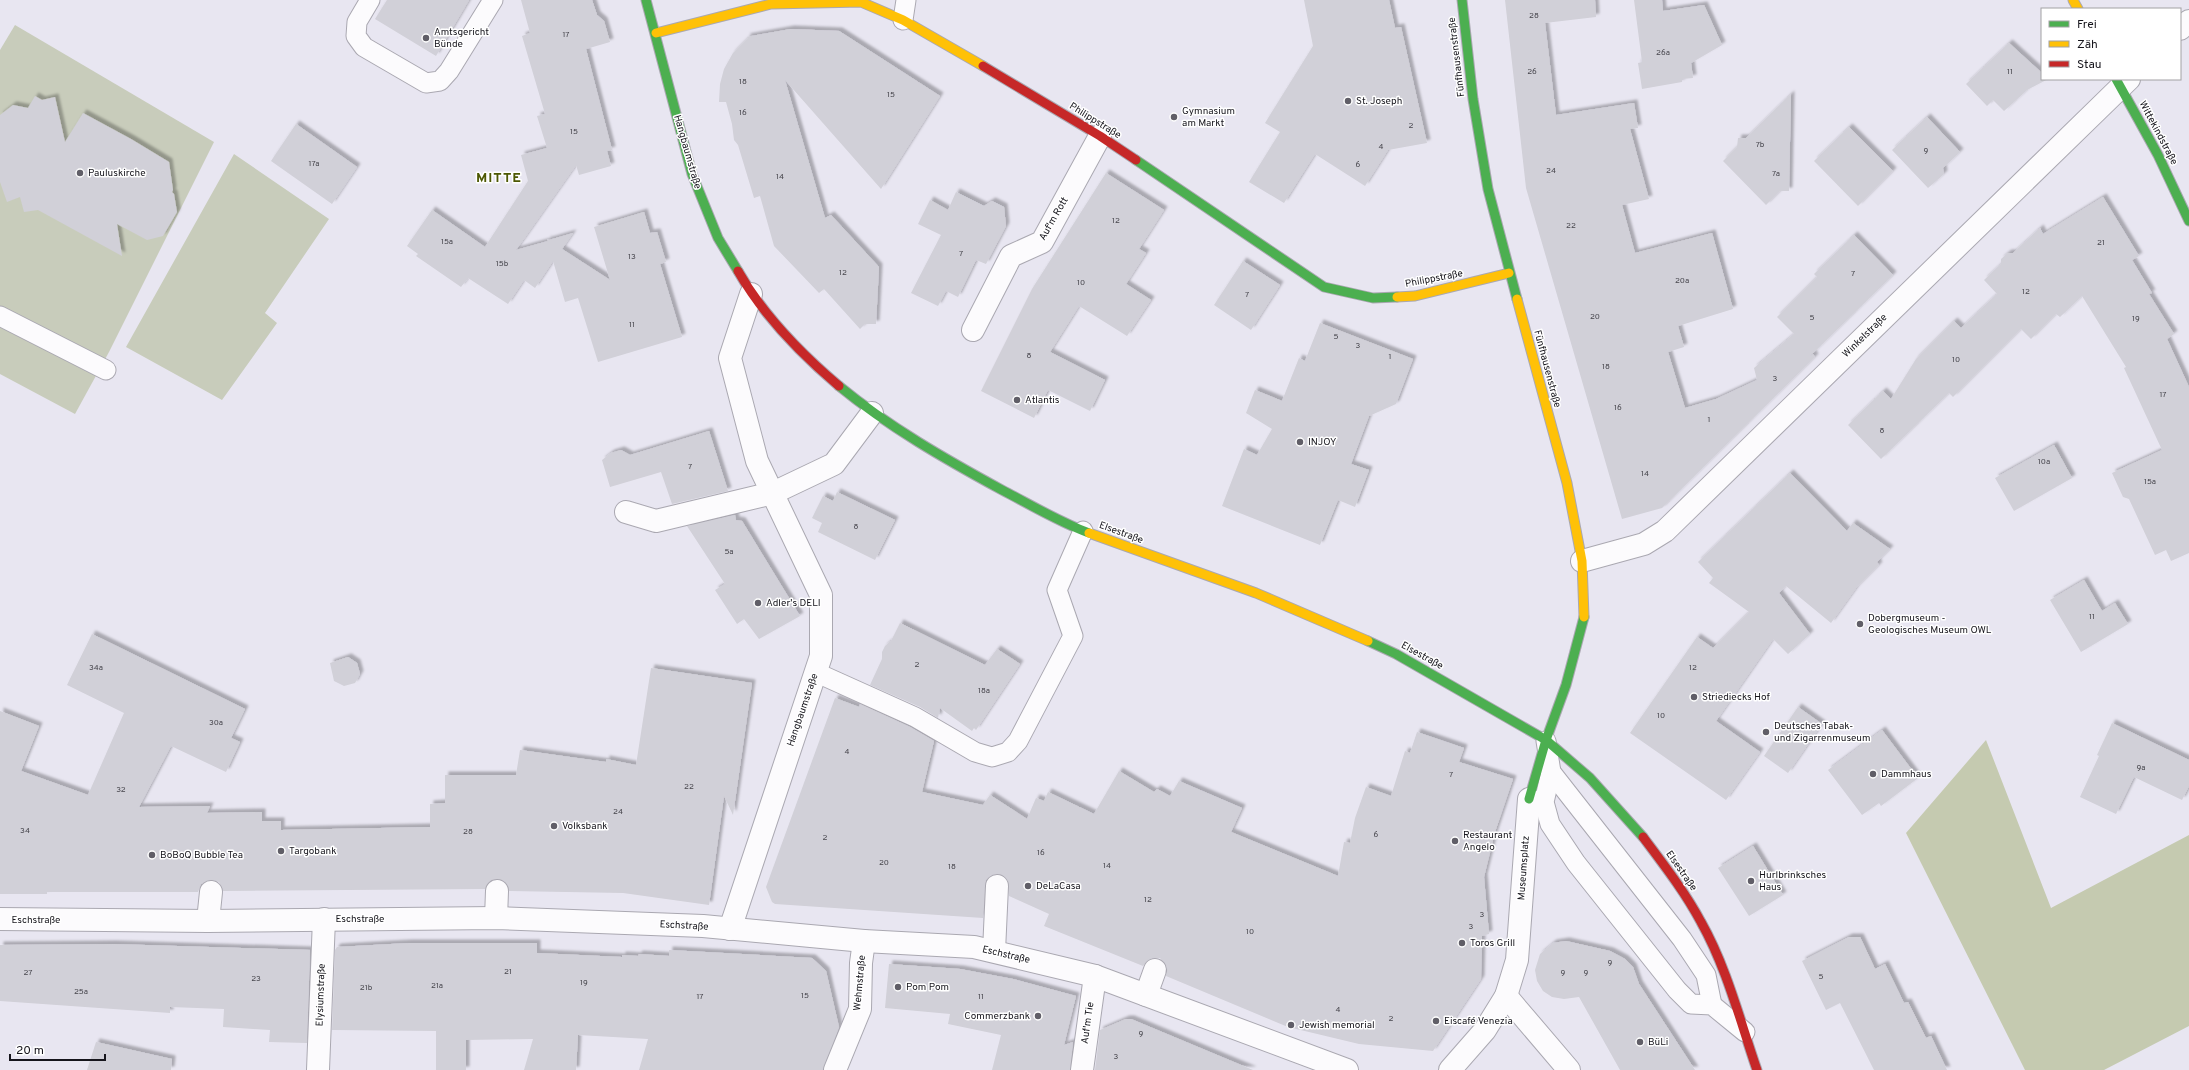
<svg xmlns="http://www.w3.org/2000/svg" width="2189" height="1070" font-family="Overpass,sans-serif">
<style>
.green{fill:#c8ccbb}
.forest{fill:#c5cab0}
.building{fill:#d1d0d8;filter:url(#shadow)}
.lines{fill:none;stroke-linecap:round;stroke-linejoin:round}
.lane-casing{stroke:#aaa8b1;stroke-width:21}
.street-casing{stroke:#aaa8b1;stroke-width:24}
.fast-casing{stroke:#aaa8b1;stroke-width:11}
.slow-casing{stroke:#aaa8b1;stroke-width:11}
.jam-casing{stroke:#aaa8b1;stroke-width:11}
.lane{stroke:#fcfbfd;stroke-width:19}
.street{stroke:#fcfbfd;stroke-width:22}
.fast{stroke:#4caf50;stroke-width:9}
.slow{stroke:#ffc107;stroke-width:9}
.jam{stroke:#c62828;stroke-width:9}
.poi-dot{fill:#605e67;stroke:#fff;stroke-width:1.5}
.labels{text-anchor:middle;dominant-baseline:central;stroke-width:3;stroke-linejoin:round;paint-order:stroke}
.number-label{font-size:8px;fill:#46454c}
.poi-label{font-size:10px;fill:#16151c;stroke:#fff;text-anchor:start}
.street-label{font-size:10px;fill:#16151c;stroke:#fff}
.district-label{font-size:14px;font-weight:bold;letter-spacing:1px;fill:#4d5803;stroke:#fff}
</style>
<defs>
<filter id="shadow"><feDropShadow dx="3.5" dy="-3.5" stdDeviation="1" flood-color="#0004"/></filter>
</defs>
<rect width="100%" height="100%" fill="#e8e6f1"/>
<g class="green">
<polygon points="15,25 214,142 109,352 75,414 0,374 0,50"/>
<polygon points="234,154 329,219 265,313 277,323 222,400 126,347"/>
</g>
<polygon class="forest" points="1986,740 2051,908 2189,835 2189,1026 2104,1070 2025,1070 1906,833"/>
<g class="building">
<polygon points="387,0 469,0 436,56 375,19"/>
<polygon points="521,0 592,0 597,15 604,21 610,42 586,49 612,150 607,151 611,166 579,175 576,165 516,250 548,241 547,239 549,240 573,233 562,249 610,280 594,227 644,212 650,233 657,232 666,262 660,264 682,337 598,362 578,298 565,302 553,261 535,288 524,280 508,304 468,278 461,287 416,256 418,254 407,246 432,210 485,247 528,181 521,155 547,148 537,116 545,114 522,36 530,33"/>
<polygon points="1304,0 1389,0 1395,28 1401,27 1427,143 1388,150 1365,186 1315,154 1284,203 1249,182 1280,132 1265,123 1313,46"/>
<polygon points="1505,0 1595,0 1596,17 1545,23 1556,115 1634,103 1638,128 1630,129 1649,199 1622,205 1635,253 1712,233 1733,309 1678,326 1684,347 1668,352 1685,408 1716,399 1757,380 1754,368 1794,334 1777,317 1817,277 1814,274 1854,235 1893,275 1810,356 1813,354 1815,357 1662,508 1622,519 1526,188"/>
<polygon points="1634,0 1662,0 1663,11 1704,5 1722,45 1691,63 1693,78 1682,79 1682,82 1642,89 1638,63 1642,62"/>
<polygon points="791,29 839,31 940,96 881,189 785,80 825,218 831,215 879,267 876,324 865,324 860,329 824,289 819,293 774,246 760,196 754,198 738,145 734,140 732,124 726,102 719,102 720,84 724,69 733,53 748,38 746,37"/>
<polygon points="2009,43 2042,73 2042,79 2048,79 2027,90 2004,111 1993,100 1987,106 1966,84"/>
<polygon points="1791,94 1789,191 1780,191 1766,205 1723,161 1737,147 1738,138 1746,138"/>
<polygon points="35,96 42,100 55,97 65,142 83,113 131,139 169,162 173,190 172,192 174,194 177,212 163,236 147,240 117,224 122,256 38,210 24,212 20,197 7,202 0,182 0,115 13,105 28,108"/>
<polygon points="1927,117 1960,152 1943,168 1944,174 1928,188 1892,150"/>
<polygon points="296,124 357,167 332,204 271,161"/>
<polygon points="1849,127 1893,171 1858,206 1814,161"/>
<polygon points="1106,173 1164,210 1139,249 1146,253 1126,284 1151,300 1127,336 1079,306 1050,352 1105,380 1090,411 1048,390 1034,418 981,391 1032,289"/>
<polygon points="956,192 984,206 992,201 1004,207 1006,226 986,264 976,260 958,297 946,291 938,306 911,293 941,235 918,224 930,200 948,210"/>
<polygon points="2103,197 2139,256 2132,260 2152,293 2149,294 2174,334 2167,339 2189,387 2189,553 2171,561 2166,550 2155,555 2129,499 2123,497 2112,473 2162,450 2124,368 2126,367 2082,296 2060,317 2056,314 2031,339 2021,329 1953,397 1949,393 1881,459 1848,425 1883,391 1891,399 1916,359 1954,321 1961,328 1997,294 1984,280 2001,264 2001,259 2008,253 2013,253 2040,228 2043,234"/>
<polygon points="1243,261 1280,285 1251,330 1214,305"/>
<polygon points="1320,323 1413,359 1396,404 1369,416 1351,464 1369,470 1355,507 1338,500 1320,545 1222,506 1244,449 1257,455 1272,429 1246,413 1255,390 1282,401 1299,358 1305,361"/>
<polygon points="709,431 728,491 672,504 661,472 610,487 602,460 611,453 621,450 630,455"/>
<polygon points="2054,445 2072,478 2014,511 1995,478"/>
<polygon points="1790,473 1847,531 1853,523 1890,549 1877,562 1879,565 1856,588 1831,623 1786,586 1779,593 1810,634 1788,654 1773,639 1716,721 1760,752 1726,800 1630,733 1697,637 1713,648 1749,612 1709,583 1713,578 1698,562"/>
<polygon points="837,492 895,520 875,560 818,532 822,523 812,518 823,496 833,501"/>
<polygon points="735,515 736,520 742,521 800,616 759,639 744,619 737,624 715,590 725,584 687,526"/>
<polygon points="2084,580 2102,611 2115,603 2128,624 2081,652 2050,600"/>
<polygon points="900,623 985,665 997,649 1020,664 976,730 974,728 972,731 940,708 938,718 920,707 870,685 882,659 882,652 885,646 891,641"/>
<polygon points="92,634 245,709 231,738 240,742 226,772 171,746 139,807 210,806 207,813 262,812 262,821 281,821 281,830 430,827 430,804 445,803 445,775 516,775 520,750 606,762 606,759 636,765 651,668 752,683 733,815 724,796 709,905 623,893 509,891 504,881 497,879 491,880 485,889 223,891 219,882 212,880 201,884 198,892 47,892 47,894 0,894 0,711 39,726 21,771 88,795 124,713 67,685"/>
<polygon points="348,657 357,663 360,674 355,683 344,686 334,681 330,663"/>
<polygon points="835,698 859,707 860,704 910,727 934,741 922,792 983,805 990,795 1027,819 1036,798 1044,801 1048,792 1094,814 1119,771 1154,792 1157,789 1170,796 1179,781 1242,808 1231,832 1338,876 1344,842 1350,843 1355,818 1366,787 1391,796 1405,751 1410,753 1417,732 1464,748 1459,762 1513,779 1495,832 1484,877 1489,934 1482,936 1481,979 1433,1051 1359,1044 1288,1027 1166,976 1167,967 1160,958 1152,958 1147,961 1143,966 1044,926 1049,914 1009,896 1008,881 1004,876 998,874 991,875 986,880 983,918 775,904 772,902 766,887"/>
<polygon points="1798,707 1822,724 1788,773 1764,756"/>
<polygon points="2112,723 2189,760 2189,786 2182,800 2134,777 2116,814 2080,797 2099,756 2097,755"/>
<polygon points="1882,730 1918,778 1881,806 1879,803 1862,815 1828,770"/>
<polygon points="1753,846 1783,895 1749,916 1718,868"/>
<polygon points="1849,937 1860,937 1875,969 1885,964 1904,1003 1908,1002 1926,1038 1931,1036 1947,1070 1874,1070 1840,1003 1826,1010 1802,961"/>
<polygon points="1566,941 1610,951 1625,959 1633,967 1639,984 1695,1070 1620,1070 1579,997 1564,999 1552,997 1543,991 1537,981 1535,970 1540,954 1553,943"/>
<polygon points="409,943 537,943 537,953 622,957 622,955 638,956 639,954 669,956 669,950 812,958 826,971 839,1027 823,1070 639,1070 648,1039 578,1035 576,1070 524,1070 533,1039 466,1040 466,1070 436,1070 436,1031 332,1030 335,950 337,947"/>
<polygon points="113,944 310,950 307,1043 269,1042 270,1030 223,1027 224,1009 170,1007 170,1013 0,1001 0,945"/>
<polygon points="889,964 960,969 1013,979 1076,996 1064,1045 1073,1042 1070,1070 992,1070 1001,1035 948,1024 950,1014 885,1008"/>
<polygon points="1126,1019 1131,1019 1253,1070 1095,1070 1100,1030"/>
<polygon points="96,1042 172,1059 171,1070 87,1070"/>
</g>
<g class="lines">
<g class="lane-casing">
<g id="lane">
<polyline points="370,0 357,22 356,36 364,47 426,83 440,81 449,71 493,0"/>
<polyline points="903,20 906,0"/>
<polyline points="0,316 106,370"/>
<polyline points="815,672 915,717 975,752 992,757 1008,752 1018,741 1073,636 1057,590 1083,531"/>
<polyline points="1546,741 1551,772 1544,802 1550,824 1576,863 1677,990 1691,1004 1712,1005 1745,1032"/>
<polyline points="1551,772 1682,939 1706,975 1712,1005"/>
</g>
</g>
<g class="street-casing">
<g id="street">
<polyline points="2180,29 2189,21"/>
<polyline points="973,330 1011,256 1042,242 1100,136"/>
<polyline points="626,512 656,521 773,493 834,464 872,413"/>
<polyline points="1582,561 1644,544 1665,531 2129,79"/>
<polyline points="496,918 497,891"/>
<polyline points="0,919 208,921 496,918 703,926 864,941 974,947 1095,976 1347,1070"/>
<polyline points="208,921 211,892"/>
<polyline points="730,929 821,656 821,595 757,461 730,358 751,294"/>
<polyline points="994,951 997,886"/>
<polyline points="1146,995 1155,970"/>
<polyline points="1506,996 1569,1070"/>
<polyline points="318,1070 324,919"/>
<polyline points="835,1070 860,1009 861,963 864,941"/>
<polyline points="1082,1070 1095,976"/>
<polyline points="1450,1070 1485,1030 1506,996 1517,960 1529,799"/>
</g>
</g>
<g class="fast-casing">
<g id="fast">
<polyline points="646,0 692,174 718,238 738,271"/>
<polyline points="1462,0 1473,99 1488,189 1517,299"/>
<polyline points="2116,79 2158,155 2189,221"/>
<polyline points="1136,160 1324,287 1373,298 1397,297"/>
<path d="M 839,386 C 889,427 945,459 1002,490 C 1031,505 1059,522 1089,533"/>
<polyline points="1368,641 1396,654 1546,740 1590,778 1643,837"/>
<polyline points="1529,799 1546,740 1566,685 1584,617"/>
</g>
</g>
<g class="slow-casing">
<g id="slow">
<polyline points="2073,0 2078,9"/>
<polyline points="656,33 771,4 861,2 903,20 983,66"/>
<polyline points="1397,297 1415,296 1509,273"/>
<polyline points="1517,299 1567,483 1582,561 1584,617"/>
<polyline points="1089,533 1256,593 1368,641"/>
</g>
</g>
<g class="jam-casing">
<g id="jam">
<polyline points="983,66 1100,136 1136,160"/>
<path d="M 738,271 C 763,315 800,353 839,386"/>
<path d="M 1643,837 C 1664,865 1685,892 1701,922 C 1727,968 1740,1021 1757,1070"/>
</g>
</g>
<use href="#lane" class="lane"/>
<use href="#street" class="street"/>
<use href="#fast" class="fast"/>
<use href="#slow" class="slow"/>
<use href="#jam" class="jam"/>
</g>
<g class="poi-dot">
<circle cx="426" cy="38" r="4"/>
<circle cx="1348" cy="101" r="4"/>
<circle cx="1174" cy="117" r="4"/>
<circle cx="80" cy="173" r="4"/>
<circle cx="1017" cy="400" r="4"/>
<circle cx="1300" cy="442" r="4"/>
<circle cx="758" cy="603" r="4"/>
<circle cx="1860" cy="624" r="4"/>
<circle cx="1694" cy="697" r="4"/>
<circle cx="1766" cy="732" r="4"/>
<circle cx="1873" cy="774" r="4"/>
<circle cx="554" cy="826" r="4"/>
<circle cx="1455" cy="841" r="4"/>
<circle cx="281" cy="851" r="4"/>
<circle cx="152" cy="855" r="4"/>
<circle cx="1751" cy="881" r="4"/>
<circle cx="1028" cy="886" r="4"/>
<circle cx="1462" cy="943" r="4"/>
<circle cx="898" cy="987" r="4"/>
<circle cx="1038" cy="1016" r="4"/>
<circle cx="1436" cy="1021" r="4"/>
<circle cx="1291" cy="1025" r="4"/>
<circle cx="1640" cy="1042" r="4"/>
</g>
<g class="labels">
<g class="number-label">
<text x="1534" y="16">28</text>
<text x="566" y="35">17</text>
<text x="1663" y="53">26a</text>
<text x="1532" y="72">26</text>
<text x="2010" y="72">11</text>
<text x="743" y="82">18</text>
<text x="891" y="95">15</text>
<text x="743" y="113">16</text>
<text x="1411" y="126">2</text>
<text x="574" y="132">15</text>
<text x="1760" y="145">7b</text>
<text x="1381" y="147">4</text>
<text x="1926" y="151">9</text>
<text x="314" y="164">17a</text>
<text x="1358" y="165">6</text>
<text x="1551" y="171">24</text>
<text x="1776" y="174">7a</text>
<text x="780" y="177">14</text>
<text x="1116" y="221">12</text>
<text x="1571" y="226">22</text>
<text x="447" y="242">15a</text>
<text x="2101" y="243">21</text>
<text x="961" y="254">7</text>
<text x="632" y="257">13</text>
<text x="502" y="264">15b</text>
<text x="843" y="273">12</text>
<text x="1853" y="274">7</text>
<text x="1682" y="281">20a</text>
<text x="1081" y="283">10</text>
<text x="2026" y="292">12</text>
<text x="1247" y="295">7</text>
<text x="1595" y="317">20</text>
<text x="1812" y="318">5</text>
<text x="2136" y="319">19</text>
<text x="632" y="325">11</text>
<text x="1336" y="337">5</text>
<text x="1358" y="346">3</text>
<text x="1029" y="356">8</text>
<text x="1390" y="357">1</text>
<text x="1956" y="360">10</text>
<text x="1606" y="367">18</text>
<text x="1775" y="379">3</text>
<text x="2163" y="395">17</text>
<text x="1618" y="408">16</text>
<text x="1709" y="420">1</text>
<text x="1882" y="431">8</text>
<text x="2044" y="462">10a</text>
<text x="690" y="467">7</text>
<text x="1645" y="474">14</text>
<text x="2150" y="482">15a</text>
<text x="856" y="527">8</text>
<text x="729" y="552">5a</text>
<text x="2092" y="617">11</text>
<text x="917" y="665">2</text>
<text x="96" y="668">34a</text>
<text x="1693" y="668">12</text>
<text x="984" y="691">18a</text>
<text x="1661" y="716">10</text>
<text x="216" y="723">30a</text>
<text x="847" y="752">4</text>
<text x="2141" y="768">9a</text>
<text x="1451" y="775">7</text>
<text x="689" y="787">22</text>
<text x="121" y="790">32</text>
<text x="618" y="812">24</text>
<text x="25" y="831">34</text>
<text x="468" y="832">28</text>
<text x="1376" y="835">6</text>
<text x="825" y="838">2</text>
<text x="1041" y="853">16</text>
<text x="884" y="863">20</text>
<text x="1107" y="866">14</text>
<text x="952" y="867">18</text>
<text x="1148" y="900">12</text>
<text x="1482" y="915">3</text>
<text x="1471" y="927">3</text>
<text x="1250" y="932">10</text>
<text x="1610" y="963">9</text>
<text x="508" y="972">21</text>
<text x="28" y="973">27</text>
<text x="1563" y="973">9</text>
<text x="1586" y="973">9</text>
<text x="1821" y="977">5</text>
<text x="256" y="979">23</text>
<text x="584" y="983">19</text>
<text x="437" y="986">21a</text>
<text x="366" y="988">21b</text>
<text x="81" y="992">25a</text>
<text x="805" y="996">15</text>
<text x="700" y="997">17</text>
<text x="981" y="997">11</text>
<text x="1338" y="1010">4</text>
<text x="1391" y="1019">2</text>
<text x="1141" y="1034">9</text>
<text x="1116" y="1057">3</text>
</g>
<g class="poi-label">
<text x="434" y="32">Amtsgericht<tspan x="434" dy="12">Bünde</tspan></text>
<text x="1356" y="101">St. Joseph</text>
<text x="1182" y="111">Gymnasium<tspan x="1182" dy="12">am Markt</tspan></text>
<text x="88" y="173">Pauluskirche</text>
<text x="1025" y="400">Atlantis</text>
<text x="1308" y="442">INJOY</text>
<text x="766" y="603">Adler's DELI</text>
<text x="1868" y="618">Dobergmuseum -<tspan x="1868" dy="12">Geologisches Museum OWL</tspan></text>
<text x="1702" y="697">Striediecks Hof</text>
<text x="1774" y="726">Deutsches Tabak-<tspan x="1774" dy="12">und Zigarrenmuseum</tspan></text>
<text x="1881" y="774">Dammhaus</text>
<text x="562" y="826">Volksbank</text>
<text x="1463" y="835">Restaurant<tspan x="1463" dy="12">Angelo</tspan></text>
<text x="289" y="851">Targobank</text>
<text x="160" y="855">BoBoQ Bubble Tea</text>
<text x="1759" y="875">Hurlbrinksches<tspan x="1759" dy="12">Haus</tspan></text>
<text x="1036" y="886">DeLaCasa</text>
<text x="1470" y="943">Toros Grill</text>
<text x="906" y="987">Pom Pom</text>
<text x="1030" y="1016" text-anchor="end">Commerzbank</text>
<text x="1444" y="1021">Eiscafé Venezia</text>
<text x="1299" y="1025">Jewish memorial</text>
<text x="1648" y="1042">BüLi</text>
</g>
<g class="street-label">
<text transform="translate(1457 57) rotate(-97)">Fünfhausenstraße</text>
<text transform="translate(1095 121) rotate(32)">Philippstraße</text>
<text transform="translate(2158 133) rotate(62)">Wittekindstraße</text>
<text transform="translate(687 152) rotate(74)">Hangbaumstraße</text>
<text transform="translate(1054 219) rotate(-60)">Auf'm Rott</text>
<text transform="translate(1434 279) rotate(-11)">Philippstraße</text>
<text transform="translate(1865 336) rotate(-44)">Winkelstraße</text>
<text transform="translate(1547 369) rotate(75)">Fünfhausenstraße</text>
<text transform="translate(1121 533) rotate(20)">Elsestraße</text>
<text transform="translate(1422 656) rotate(29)">Elsestraße</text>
<text transform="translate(803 710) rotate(-71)">Hangbaumstraße</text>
<text transform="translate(1524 868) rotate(-86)">Museumsplatz</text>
<text transform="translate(1681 871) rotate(55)">Elsestraße</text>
<text x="360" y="919">Eschstraße</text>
<text x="36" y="920">Eschstraße</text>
<text transform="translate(684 926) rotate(3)">Eschstraße</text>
<text transform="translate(1006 955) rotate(13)">Eschstraße</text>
<text transform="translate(860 983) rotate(-85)">Wehmstraße</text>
<text transform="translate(321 995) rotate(-88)">Elysiumstraße</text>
<text transform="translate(1088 1023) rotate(-82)">Auf'm Tie</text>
</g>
<g class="district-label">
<text x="499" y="178">MITTE</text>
</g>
</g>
<rect x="2041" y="8" width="140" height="72" fill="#ffffff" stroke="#a2a1a4"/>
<rect x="2049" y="21" width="20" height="6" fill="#4caf50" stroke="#a2a1a4"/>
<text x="2077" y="28" font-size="12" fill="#16151c">Frei</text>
<rect x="2049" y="41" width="20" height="6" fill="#ffc107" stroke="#a2a1a4"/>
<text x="2077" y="48" font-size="12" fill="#16151c">Zäh</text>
<rect x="2049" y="61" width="20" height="6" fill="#c62828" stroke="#a2a1a4"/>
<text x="2077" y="68" font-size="12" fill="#16151c">Stau</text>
<path d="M10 1054v6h95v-6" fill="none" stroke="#16151c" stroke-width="2"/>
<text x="16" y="1054" font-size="12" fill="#16151c" stroke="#ffffff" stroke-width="3" paint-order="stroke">20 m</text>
</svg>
